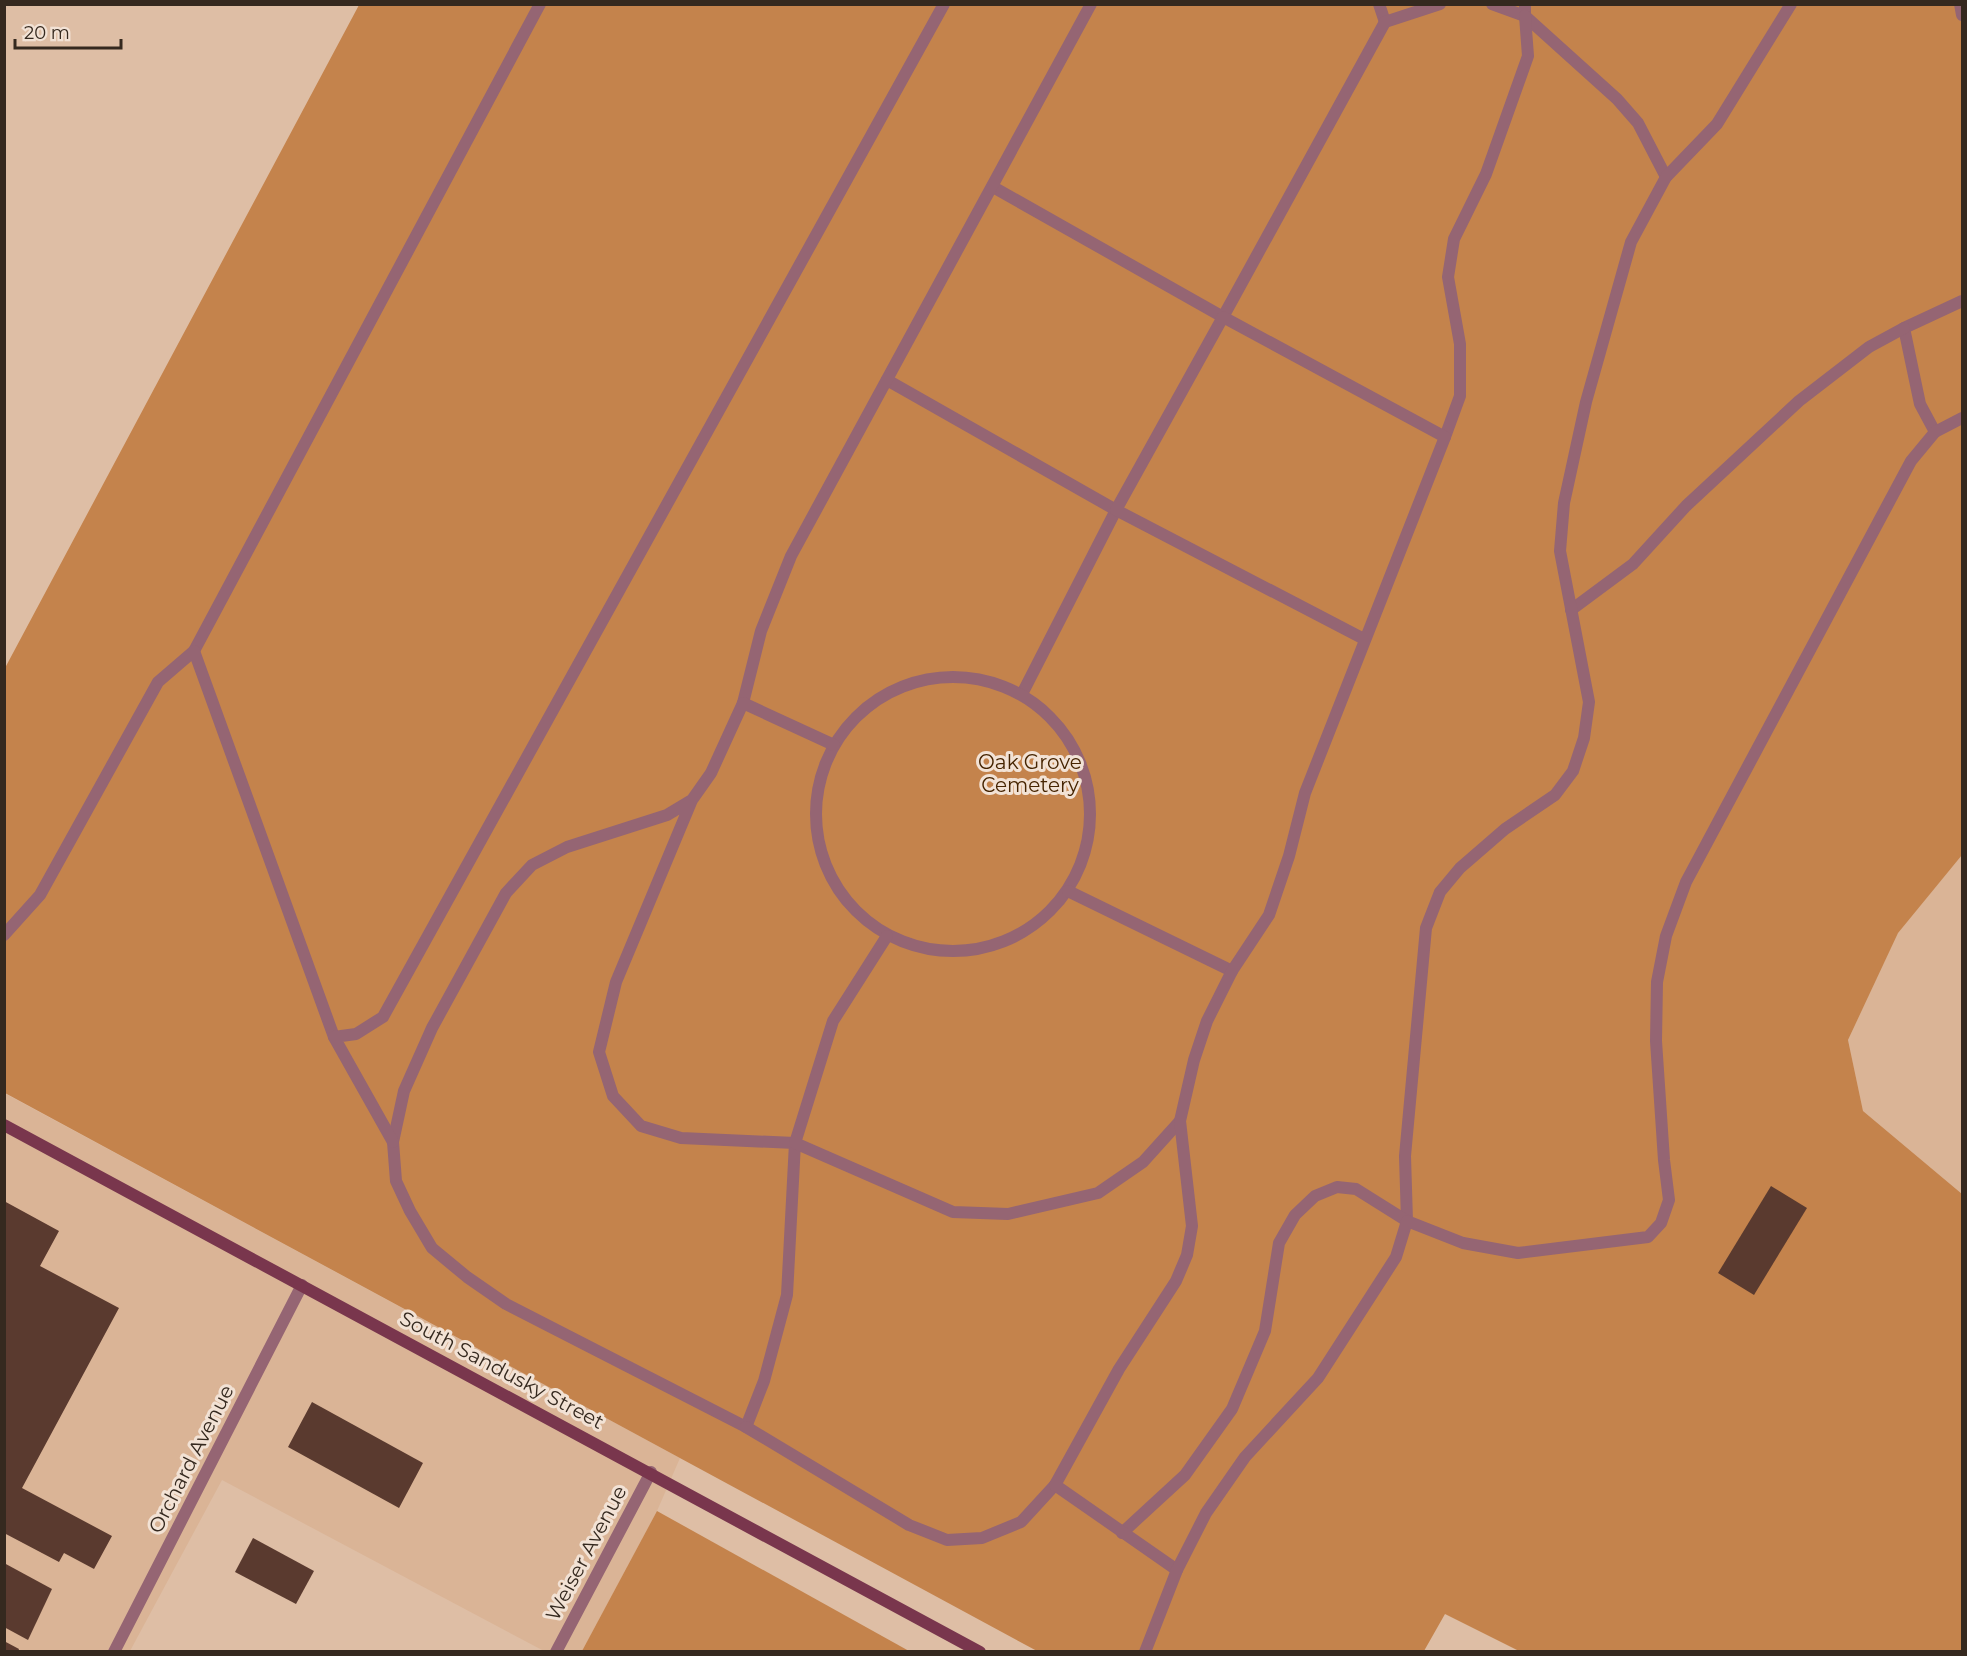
<svg xmlns="http://www.w3.org/2000/svg" width="1967" height="1656" font-family="Montserrat,sans-serif">
<style>
.built{fill:#dab496}
.green{fill:#c4834c}
.building{fill:#5a3a2f}
.lines{fill:none;stroke-linecap:round;stroke-linejoin:round}
.lane{stroke:#956573;stroke-width:12}
.street{stroke:#956573;stroke-width:12}
.secondary{stroke:#79364d;stroke-width:12}
.labels{text-anchor:middle;dominant-baseline:central;stroke-width:6;stroke-linejoin:round;paint-order:stroke}
.park-label{font-size:20px;fill:#462401;stroke:#f2e2d5}
.street-label{font-size:20px;fill:#35291f;stroke:#f2e2d5}
</style>
<rect width="100%" height="100%" fill="#debea5"/>
<g class="built">
<polygon points="1962,855 1962,1194 1863,1111 1848,1040 1898,932"/>
<polygon points="4,1093 680,1458 657,1511 582,1651 544,1651 222,1480 130,1651 5,1651"/>
</g>
<g class="green">
<polygon points="359,5 1962,5 1962,855 1898,933 1848,1040 1863,1111 1962,1194 1962,1651 1519,1651 1445,1614 1424,1651 1037,1651 5,1093 5,668"/>
<polygon points="657,1511 909,1651 582,1651"/>
</g>
<g class="building">
<polygon points="1771,1186 1807,1208 1754,1295 1718,1273"/>
<polygon points="4,1201 59,1231 40,1266 119,1308 22,1488 112,1536 94,1569 64,1553 59,1562 4,1533"/>
<polygon points="312,1402 423,1463 399,1508 288,1447"/>
<polygon points="253,1538 314,1571 296,1604 235,1572"/>
<polygon points="4,1563 52,1589 28,1640 4,1627"/>
<polygon points="4,1641 19,1649 18,1652 4,1652"/>
</g>
<g class="lines">
<g class="lane">
<polyline points="1379,4 1385,22"/>
<polyline points="1492,4 1525,16 1525,4"/>
<polyline points="1960,4 1962,15"/>
<polyline points="1525,16 1617,99 1638,123 1666,177"/>
<polyline points="993,187 1223,317 1385,22 1440,4"/>
<polyline points="887,380 1116,510 1022,694"/>
<polyline points="1935,432 1920,404 1904,328 1962,301"/>
<polyline points="1445,437 1460,396 1460,344 1448,277 1454,239 1486,174 1528,56 1525,16"/>
<polyline points="1571,610 1633,564 1686,506 1799,401 1869,347 1904,328"/>
<polyline points="194,651 540,4"/>
<circle cx="953" cy="814" r="137"/>
<polyline points="743,703 761,631 791,556 1091,4"/>
<polyline points="692,800 667,815 567,847 532,865 506,893 432,1028 404,1091 393,1142 396,1181 410,1211 432,1248 467,1277 506,1304 746,1427 764,1381 787,1295 795,1143 681,1138 641,1126 613,1096 599,1052 616,982 692,800 711,773 743,703 834,745"/>
<polyline points="1068,891 1232,971"/>
<polyline points="4,935 40,895 158,682 194,651 334,1037"/>
<polyline points="887,936 833,1021 795,1143 953,1212 1008,1214 1098,1193 1143,1162 1180,1121"/>
<polyline points="393,1142 334,1037 356,1034 383,1017 944,4"/>
<polyline points="1407,1221 1405,1156 1426,928 1440,892 1460,868 1505,829 1555,795 1573,771 1584,738 1589,702 1560,551 1564,503 1586,402 1631,242 1666,177 1717,124 1791,4"/>
<polyline points="746,1427 909,1525 947,1540 982,1538 1021,1522 1055,1485"/>
<polyline points="1122,1533 1185,1475 1232,1409 1265,1331 1279,1243 1295,1215 1315,1196 1337,1187 1356,1189 1407,1221"/>
<polyline points="1177,1570 1055,1485 1119,1369 1176,1281 1187,1255 1192,1226 1180,1121 1194,1060 1207,1021 1232,971 1269,915 1289,856 1305,793 1445,437 1223,317 1116,510 1364,639"/>
<polyline points="1145,1652 1177,1570 1206,1513 1245,1457 1318,1378 1396,1257 1407,1221 1463,1243 1518,1253 1648,1237 1661,1223 1669,1200 1664,1160 1656,1041 1657,982 1666,936 1686,882 1911,461 1935,432 1962,418"/>
</g>
<g class="street">
<polyline points="114,1652 302,1285"/>
<polyline points="556,1652 651,1472"/>
</g>
<polyline class="secondary" points="4,1125 980,1652"/>
</g>
<g class="labels">
<g class="park-label">
<text x="1030" y="762">Oak Grove<tspan x="1030" dy="23">Cemetery</tspan></text>
</g>
<g class="street-label">
<text transform="translate(502 1370) rotate(28)">South Sandusky Street</text>
<text transform="translate(191 1459) rotate(-63)">Orchard Avenue</text>
<text transform="translate(586 1553) rotate(-62)">Weiser Avenue</text>
</g>
</g>
<rect width="1967" height="1656" fill="none" stroke="#35291f" stroke-width="12"/>
<path d="M15 39v9h106v-9" fill="none" stroke="#35291f" stroke-width="3"/>
<text x="24" y="39" font-size="18" fill="#35291f" stroke="#f2e2d5" stroke-width="4.5" paint-order="stroke">20 m</text>
</svg>
